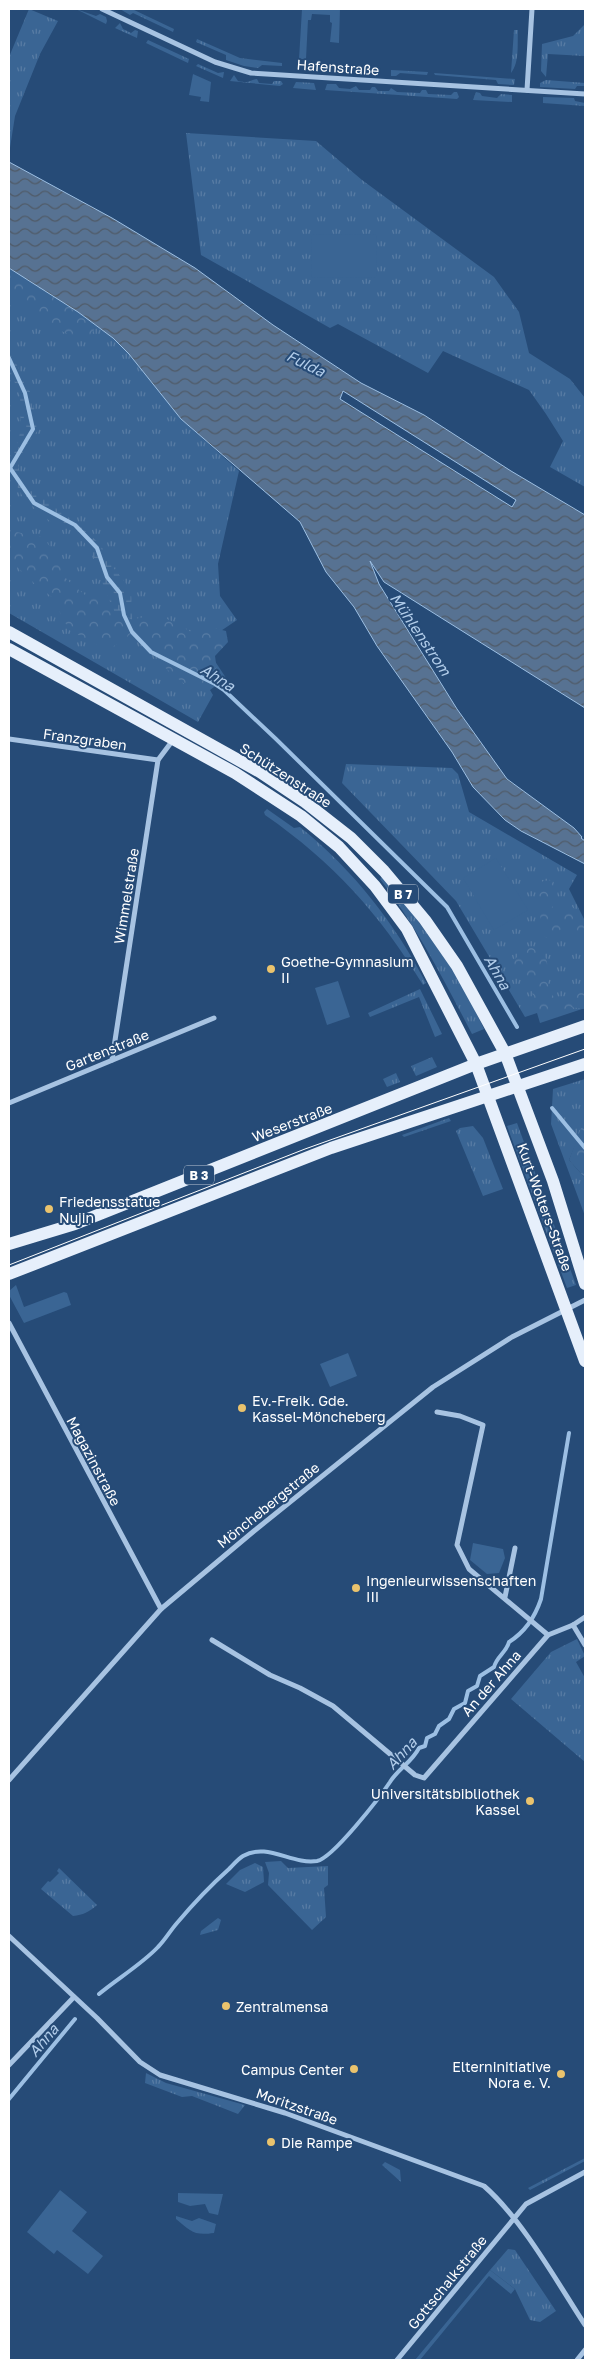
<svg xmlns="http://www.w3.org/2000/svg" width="594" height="2369" font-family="'Golos Text',sans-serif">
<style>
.grass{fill:url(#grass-tufts)}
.forest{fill:url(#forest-crowns)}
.wetland{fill:url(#wetland-marsh)}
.garden{fill:#3a6594}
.water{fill:url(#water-waves);stroke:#9cbfe3;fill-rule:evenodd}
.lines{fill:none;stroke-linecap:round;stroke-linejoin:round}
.stream{stroke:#9cbfe3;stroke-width:4}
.street{stroke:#a7c3e2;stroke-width:5}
.primary{stroke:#e6effb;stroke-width:12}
.tram{stroke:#fff;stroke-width:1}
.poi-dot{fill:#eac36d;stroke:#264b77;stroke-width:2}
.labels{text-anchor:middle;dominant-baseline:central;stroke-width:4;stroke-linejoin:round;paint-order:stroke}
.shield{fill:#264b77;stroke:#bec9d6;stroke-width:1}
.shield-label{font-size:12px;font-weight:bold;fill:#fff}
.street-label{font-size:14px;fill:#fff;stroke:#264b77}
.poi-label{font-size:14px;fill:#fff;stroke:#264b77;text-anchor:start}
.water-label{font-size:15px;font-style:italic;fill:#b2cdea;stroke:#264b77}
</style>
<defs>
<pattern id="grass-tufts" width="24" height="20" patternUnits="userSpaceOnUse" patternTransform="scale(1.25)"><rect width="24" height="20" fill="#3a6594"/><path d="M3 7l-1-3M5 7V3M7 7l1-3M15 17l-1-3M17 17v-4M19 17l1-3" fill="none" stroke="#587ca4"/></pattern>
<pattern id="forest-crowns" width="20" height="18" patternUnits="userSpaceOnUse" patternTransform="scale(1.25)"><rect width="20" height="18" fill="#3a6594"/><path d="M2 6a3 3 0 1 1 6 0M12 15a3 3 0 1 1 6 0" fill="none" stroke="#587ca4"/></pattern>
<pattern id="wetland-marsh" width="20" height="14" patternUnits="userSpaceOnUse" patternTransform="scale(1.25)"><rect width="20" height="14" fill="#3a6594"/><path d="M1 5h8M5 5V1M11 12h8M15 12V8" fill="none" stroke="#587ca4"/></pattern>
<pattern id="water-waves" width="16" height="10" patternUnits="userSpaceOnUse" patternTransform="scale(1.25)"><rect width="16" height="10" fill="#577292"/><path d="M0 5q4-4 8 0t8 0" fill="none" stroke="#505b68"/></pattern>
</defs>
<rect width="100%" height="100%" fill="#264b77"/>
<g class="grass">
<polygon points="29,9 58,21 40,54 15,116 9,154 9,57"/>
<polygon points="76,9 96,16 100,14 106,17 107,21 106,24"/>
<polygon points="120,9 132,9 174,29 173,32 133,13 130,15"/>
<polygon points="120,23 123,29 131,33 135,30 138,31 137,38 115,28"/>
<polygon points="585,24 585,56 548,54 546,77 541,71 542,44 573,36"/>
<path d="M 514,30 L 518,30 C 517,43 520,62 511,73 Z"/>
<polygon points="197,39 240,58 282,63 282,66 262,65 258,68 244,66 226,60 226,55 196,42"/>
<polygon points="148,40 189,59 188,63 146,43"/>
<polygon points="198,64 218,73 224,72 223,78 196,66"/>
<polygon points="298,64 365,68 363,74 355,74 352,70 298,67"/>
<polygon points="391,70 428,72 427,75 400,73 396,76 391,76"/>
<polygon points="434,73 515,79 514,85 498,84 496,80 435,75"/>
<path d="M 234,75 L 238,81 C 250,84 249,80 257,79 L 259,83 L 272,84 L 274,81 L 281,81 L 283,84 L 280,86 L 230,81 Z"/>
<polygon points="546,80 585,83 585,86 577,86 575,89 540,87 540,83"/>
<polygon points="296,82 314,83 316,90 293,88"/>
<polygon points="327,84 336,84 339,88 350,89 356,86 359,90 370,90 372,87 375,87 378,91 389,91 391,88 397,92 420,93 422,90 426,90 428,94 451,95 454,92 457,92 459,97 457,99 325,90"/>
<polygon points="476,92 480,93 482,96 497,98 501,94 512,95 512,102 473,100"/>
<polygon points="543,97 574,98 575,101 585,103 585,106 543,103"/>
<polygon points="186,133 316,141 362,180 494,277 519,312 529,353 570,379 585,398 585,487 550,467 563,441 546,414 529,390 443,351 428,373 338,324 330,328 201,255"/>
<polygon points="9,268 78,312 113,338 129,354 181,419 239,471 218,564 220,596 237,620 203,643 226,678 210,690 213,695 198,722 9,613"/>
<polygon points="346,764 452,768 458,774 469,812 577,875 569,889 585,921 585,1008 540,1023 537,1013 525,1017 456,901 342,783"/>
<path d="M 267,809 L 294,828 L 300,827 C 354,871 394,922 426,983 L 423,985 C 380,914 333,862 265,815 L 264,812 Z"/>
<path d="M 382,877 L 411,911 L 460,980 L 484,1029 L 472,1034 C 444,980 417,927 380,879 Z"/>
<polygon points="420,989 442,1034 435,1037 419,997 370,1017 368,1013"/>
<polygon points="432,1057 437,1067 416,1076 411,1066"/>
<polygon points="396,1073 400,1082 387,1087 383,1079"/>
<polygon points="585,1079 585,1126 584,1124 569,1160 585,1178 585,1216 551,1124 553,1089"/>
<polygon points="449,1118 451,1121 404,1137 402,1135"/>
<polygon points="517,1123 576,1285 567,1288 507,1126"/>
<polygon points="473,1126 483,1138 503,1189 483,1196 456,1131 460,1128"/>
<polygon points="577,1639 585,1656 576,1662 585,1678 585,1762 511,1699 551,1652"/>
<polygon points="281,1861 288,1868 328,1866 328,1885 324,1888 326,1917 312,1930 268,1885 269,1873 265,1862"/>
<polygon points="255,1863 263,1867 264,1882 245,1892 226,1884 240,1870"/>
<path d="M 59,1868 L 97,1905 C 89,1912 83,1915 73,1916 L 41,1889 L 48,1881 L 50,1882 L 59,1873 L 57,1871 Z"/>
<polygon points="218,1918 221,1920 218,1930 200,1935 201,1931"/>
<polygon points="146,2073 166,2083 245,2105 238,2114 192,2096 182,2097 145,2083"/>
<polygon points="585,2158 585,2161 530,2190 528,2188"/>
<polygon points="385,2162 400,2170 401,2182 382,2165"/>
<polygon points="508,2249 515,2250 556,2311 540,2322 530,2320 515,2289 490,2270"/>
</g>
<g class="forest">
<path d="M 9,271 L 21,273 L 93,321 L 94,330 L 88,339 C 65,340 28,308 9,296 Z"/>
<path d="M 16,532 L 43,537 L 58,558 L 66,579 L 85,595 L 100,598 L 115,613 L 123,614 L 132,620 C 160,611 169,619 193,633 L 210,627 L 226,631 L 228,642 L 215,656 C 217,671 220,681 205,690 L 188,687 L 163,666 L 163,653 L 146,643 L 136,628 L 124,640 L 107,650 L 69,630 L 52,597 L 36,585 L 9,559 L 9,535 Z"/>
<path d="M 552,880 L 558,888 L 557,897 L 551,902 L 553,909 L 557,914 L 571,906 C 581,914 585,924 585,937 L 580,938 L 563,928 L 557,932 L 553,937 L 547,938 L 540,933 L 541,920 L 539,910 L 541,901 L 537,889 L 543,881 Z"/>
<path d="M 524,946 C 530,947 539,949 543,954 C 554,966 540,994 560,1000 L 577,987 L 585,986 L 585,1009 L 570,1007 L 548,1016 L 542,1015 L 534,1003 L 531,985 L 511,966 Z"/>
<polygon points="583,1123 585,1126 585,1178 569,1160"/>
</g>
<polygon class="wetland" points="9,352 13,357 31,394 38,430 24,448 18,468 24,484 75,522 100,544 112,566 131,590 132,620 123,614 115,613 104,588 98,565 75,527 52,523 24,499 9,471 21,430 20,392 9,372"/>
<g class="garden">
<polygon points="302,9 340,9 339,43 330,42 332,23 330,22 330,15 312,14 311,20 308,20 306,59 299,59"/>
<polygon points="193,74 211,82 209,102 200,101 201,97 189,95"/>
<polygon points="376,234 377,277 312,278 311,235"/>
<polygon points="496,858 528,910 494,930 463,878"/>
<polygon points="338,981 350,1017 327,1025 315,988"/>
<polygon points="16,1285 24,1307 64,1292 67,1293 71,1305 24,1323 9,1295 9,1291"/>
<polygon points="348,1353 357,1376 330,1387 320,1364"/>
<polygon points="473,1543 503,1549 505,1558 499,1573 487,1574 470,1560"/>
<polygon points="60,2190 87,2212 72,2231 103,2256 88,2274 57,2250 54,2254 27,2232"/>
<polygon points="178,2193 223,2194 218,2215 209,2213 205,2204 190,2206 178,2202"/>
<path d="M 176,2216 L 192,2221 L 199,2218 L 216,2224 L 214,2233 C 193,2236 191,2231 176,2219 Z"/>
<polygon points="490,2270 515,2289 511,2294 489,2276 420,2360 415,2360"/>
</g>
<path class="water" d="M 9,162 L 112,218 L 195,268 L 273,325 L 361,383 L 424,415 L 511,471 L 585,515 L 585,708 L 384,582 L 370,561 L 379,584 L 457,709 L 507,779 L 574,828 L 582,837 L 581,838 L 585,841 L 585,864 L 521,831 L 505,820 L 473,787 L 452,752 L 377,646 L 354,607 L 326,572 L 300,522 L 181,419 L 129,354 L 113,338 L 78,312 L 9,268 ZM 343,391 L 516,500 L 512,507 L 340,399 Z"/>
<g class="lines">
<g class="stream">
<polyline points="9,358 25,393 33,429 10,468 34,503 75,525 97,548 107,577 120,593 124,615 132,632 151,652 215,684 224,690 276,739 447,907 517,1027"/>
<polyline points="552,1108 585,1148"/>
<path d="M 99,1994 C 117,1979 142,1964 158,1947 C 165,1940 170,1931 177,1923 C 193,1904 210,1886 229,1869 C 233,1865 238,1859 243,1856 C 267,1842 292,1865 317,1861 C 333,1858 380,1797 390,1782 C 398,1769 412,1762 419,1748 L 425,1746 L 427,1738 L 435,1734 L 439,1726 L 449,1719 L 454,1709 L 465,1703 L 468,1691 L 477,1686 L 480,1676 L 494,1667 C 497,1656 506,1653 509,1642 C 525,1632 535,1617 541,1599 L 569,1433"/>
<polyline points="9,2099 75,2019"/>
</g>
<g class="street">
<polyline points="102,9 215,62 251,73 585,94"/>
<polyline points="527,90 532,9"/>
<polyline points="9,739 158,760"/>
<polyline points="112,1060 158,760 173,740"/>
<polyline points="9,1103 214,1018"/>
<polyline points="9,1323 161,1609"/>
<polyline points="437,1412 460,1416 483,1425 457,1545 469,1569 548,1635"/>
<polyline points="505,1597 515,1548"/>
<polyline points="573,1625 585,1645"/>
<polyline points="212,1640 270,1675 300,1688 333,1706 415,1775 424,1778 548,1635 573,1625 585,1617"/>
<polyline points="9,1780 161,1609 254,1531 433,1387 512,1337 585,1300"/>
<path d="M 9,1936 L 97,2018 L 140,2062 L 160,2075 L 285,2113 L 484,2186 C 522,2219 557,2282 585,2325"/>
<polyline points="9,2065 74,1997"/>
<polyline points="397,2360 526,2204 585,2172"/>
<polyline points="577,2360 585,2350"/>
</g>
<g class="primary">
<polyline points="9,632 260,772 305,802 351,838 384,871 425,920 457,966 505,1053 553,1181 585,1284"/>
<polyline points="9,649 235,773 301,816 339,847 375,886 407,929 476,1064 585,1361"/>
<polyline points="9,1244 75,1224 476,1064 585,1026"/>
<polyline points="9,1274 331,1148 585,1064"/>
</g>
<polyline class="tram" points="9,1265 305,1149 585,1049"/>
</g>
<g class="poi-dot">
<circle cx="271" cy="969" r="5"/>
<circle cx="49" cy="1209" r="5"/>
<circle cx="242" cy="1408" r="5"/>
<circle cx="356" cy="1588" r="5"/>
<circle cx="530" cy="1801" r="5"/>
<circle cx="226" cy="2006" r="5"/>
<circle cx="354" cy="2069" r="5"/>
<circle cx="561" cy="2074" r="5"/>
<circle cx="271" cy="2142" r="5"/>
</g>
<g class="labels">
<g class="shield">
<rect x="388" y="884.5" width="30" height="19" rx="4"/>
<rect x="184" y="1165.5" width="30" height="19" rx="4"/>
</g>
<g class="shield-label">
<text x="403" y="894">B 7</text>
<text x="199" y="1175">B 3</text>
</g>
<g class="street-label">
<text transform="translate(338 67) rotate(4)">Hafenstraße</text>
<text transform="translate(85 739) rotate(8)">Franzgraben</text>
<text transform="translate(286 775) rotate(33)">Schützenstraße</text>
<text transform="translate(126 896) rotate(-81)">Wimmelstraße</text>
<text transform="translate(107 1050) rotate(-22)">Gartenstraße</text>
<text transform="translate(292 1122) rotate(-21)">Weserstraße</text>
<text transform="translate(545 1207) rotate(70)">Kurt-Wolters-Straße</text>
<text transform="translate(94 1461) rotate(62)">Magazinstraße</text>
<text transform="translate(268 1505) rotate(-39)">Mönchebergstraße</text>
<text transform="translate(491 1683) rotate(-49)">An der Ahna</text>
<text transform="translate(297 2106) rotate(19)">Moritzstraße</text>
<text transform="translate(447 2282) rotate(-51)">Gottschalkstraße</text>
</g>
<g class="poi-label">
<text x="281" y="961">Goethe-Gymnasium<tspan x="281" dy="16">II</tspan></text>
<text x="59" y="1201">Friedensstatue<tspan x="59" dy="16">Nujin</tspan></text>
<text x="252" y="1400">Ev.-Freik. Gde.<tspan x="252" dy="16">Kassel-Möncheberg</tspan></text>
<text x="366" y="1580">Ingenieurwissenschaften<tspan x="366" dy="16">III</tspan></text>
<text x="520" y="1793" text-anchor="end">Universitätsbibliothek<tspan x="520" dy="16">Kassel</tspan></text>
<text x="236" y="2006">Zentralmensa</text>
<text x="551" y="2066" text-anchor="end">Elterninitiative<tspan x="551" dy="16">Nora e. V.</tspan></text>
<text x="344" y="2069" text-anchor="end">Campus Center</text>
<text x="281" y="2142">Die Rampe</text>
</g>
<g class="water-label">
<text transform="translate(306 363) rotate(26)">Fulda</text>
<text transform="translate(421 634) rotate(56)">Mühlenstrom</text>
<text transform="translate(218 677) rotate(32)">Ahna</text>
<text transform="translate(498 972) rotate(60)">Ahna</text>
<text transform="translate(401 1753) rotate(-48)">Ahna</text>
<text transform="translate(43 2040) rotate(-50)">Ahna</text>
</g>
</g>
<rect width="594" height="2369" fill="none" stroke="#ffffff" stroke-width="20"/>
</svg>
